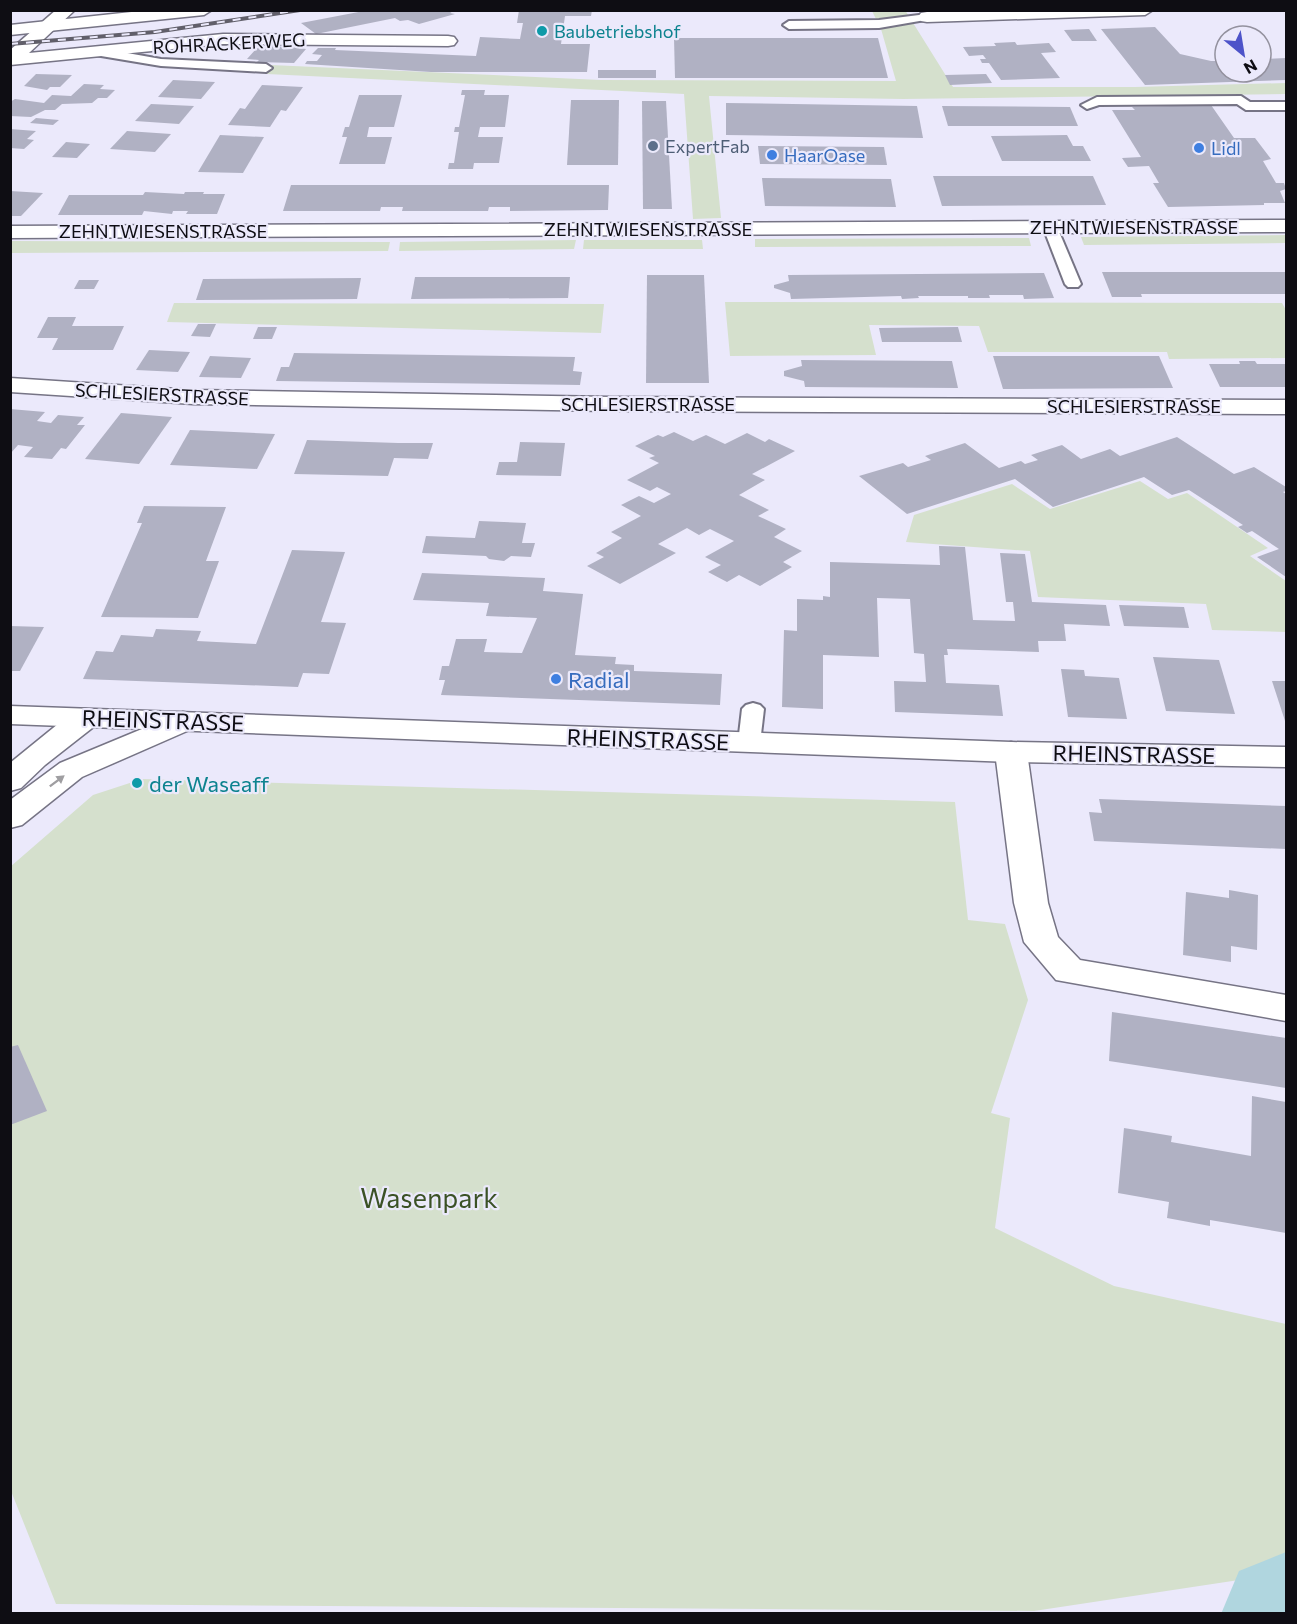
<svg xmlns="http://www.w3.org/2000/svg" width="1297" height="1624" font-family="Commissioner,sans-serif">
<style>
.green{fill:#d5e0cd}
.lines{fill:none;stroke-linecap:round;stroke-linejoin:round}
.river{fill:#b0d6df;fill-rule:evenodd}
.building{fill:#b0b1c3}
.service-casing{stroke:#767485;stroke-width:4}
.minor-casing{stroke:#767485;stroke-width:3}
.tertiary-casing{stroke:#767485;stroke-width:3}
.secondary-casing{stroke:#767485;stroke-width:3}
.service{fill:#fff;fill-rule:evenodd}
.minor{fill:#fff;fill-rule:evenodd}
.tertiary{fill:#fff;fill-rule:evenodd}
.secondary{fill:#fff;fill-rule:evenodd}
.rail-casing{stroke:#615f6a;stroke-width:4}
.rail{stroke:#ebe9fb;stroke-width:2;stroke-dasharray:8;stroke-linecap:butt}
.oneway{fill:#9f9ea1}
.culture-dot{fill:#0f9aa8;stroke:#ebe9fb;stroke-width:2}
.service-dot{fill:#5c6f8a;stroke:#ebe9fb;stroke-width:2}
.shop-dot{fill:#3f7fe0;stroke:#ebe9fb;stroke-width:2}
.labels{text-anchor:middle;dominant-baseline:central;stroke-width:4.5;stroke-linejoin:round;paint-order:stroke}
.far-culture-label{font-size:18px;fill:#0d838f;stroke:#ebe9fb;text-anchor:start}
.far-street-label{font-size:18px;fill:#0e0d13;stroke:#ebe9fb}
.far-service-label{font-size:18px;fill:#4e5e75;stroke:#ebe9fb;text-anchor:start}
.far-shop-label{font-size:18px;fill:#366cbe;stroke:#ebe9fb;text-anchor:start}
.shop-label{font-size:22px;fill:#366cbe;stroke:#ebe9fb;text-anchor:start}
.street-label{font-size:22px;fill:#0e0d13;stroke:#ebe9fb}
.culture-label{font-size:22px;fill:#0d838f;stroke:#ebe9fb;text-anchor:start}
.near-park-label{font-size:27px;fill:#3b5126;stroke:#ebe9fb}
</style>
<rect width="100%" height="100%" fill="#ebe9fb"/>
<g class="green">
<polygon points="905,10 953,87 1135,87 1286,83 1286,94 903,99 709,96 721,218 693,219 684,94 267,74 251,64 601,80 896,81 881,29 872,11"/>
<polygon points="1286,235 1286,243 1084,245 1081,237"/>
<polygon points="1029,238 1031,246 755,247 755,239"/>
<polygon points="576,240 574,249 399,251 400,242"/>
<polygon points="584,240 702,240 703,249 583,249"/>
<polygon points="11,241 390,242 388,251 11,253"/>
<polygon points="725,302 1282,303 1286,310 1286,358 1169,359 1167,352 988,352 979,326 869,325 876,355 730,356"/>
<polygon points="174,303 604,304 601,333 167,322"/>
<polygon points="1140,481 1168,499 1187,493 1268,548 1250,556 1286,581 1286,632 1212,630 1206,604 1038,597 1030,551 906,542 914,515 1012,484 1050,509"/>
<polygon points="142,779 955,802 968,920 1005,924 1028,1000 991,1113 1010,1118 995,1228 1114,1286 1286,1324 1286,1573 1034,1611 56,1604 11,1491 10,867 93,795"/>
</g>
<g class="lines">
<polygon class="river" points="1286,1552 1286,1614 1221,1614 1239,1571"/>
</g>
<g class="building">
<polygon points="369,10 455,10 450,13 455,14 419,24 408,20 400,21 395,18 316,34 301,23"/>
<polygon points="519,10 592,10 591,16 565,16 561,44 590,44 587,72 431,72 305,64 307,61 317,61 322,55 312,54 318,48 336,48 335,50 476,56 480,37 520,39 523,23 517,23"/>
<polygon points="1155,27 1180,54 1211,61 1225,61 1225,72 1261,72 1261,59 1286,58 1286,80 1145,85 1101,29"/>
<polygon points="1089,29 1097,41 1072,41 1064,30"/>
<polygon points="674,38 878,38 888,78 675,78"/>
<polygon points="1015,42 1017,45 1049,43 1056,52 1041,53 1060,78 1001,80 989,63 982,63 980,59 986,59 983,55 969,56 963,47 996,46 994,43"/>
<polygon points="266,46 291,47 306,49 294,63 257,62 259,60 247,59 257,48 264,48"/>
<rect x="598" y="70" width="58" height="8"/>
<polygon points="36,74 72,75 60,87 50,87 47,90 24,86"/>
<polygon points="986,74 992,83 950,85 945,75"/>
<polygon points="173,80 215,82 201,99 158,97"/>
<polygon points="84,84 104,85 100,89 115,90 107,98 98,98 92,103 62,104 55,110 45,110 31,117 10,116 10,102 15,99 44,103 52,95 71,96"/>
<polygon points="262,85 303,87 286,111 281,110 270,127 228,125 240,108 245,109"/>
<polygon points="462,90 485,90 484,95 509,95 505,127 480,127 478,137 503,137 499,163 474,163 473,169 448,169 449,163 454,163 459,132 454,132 455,127 459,127 465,95 461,95"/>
<polygon points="359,95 402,95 394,127 369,127 367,137 392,137 385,164 339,164 347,137 342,137 345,127 349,127"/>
<polygon points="571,100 619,100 618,165 567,165"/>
<polygon points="642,101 666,101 672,209 643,209"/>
<polygon points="726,103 917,106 923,138 726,135"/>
<polygon points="151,104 194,106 179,124 135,121"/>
<polygon points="1211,105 1234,138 1255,138 1271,159 1263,161 1276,183 1284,183 1286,189 1280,191 1285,203 1264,203 1264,205 1168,207 1153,183 1159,183 1149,166 1128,167 1122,158 1141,157 1112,110 1135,110 1132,107"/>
<polygon points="942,106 1070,107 1078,126 948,126"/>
<polygon points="36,118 59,120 53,125 30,123"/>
<polygon points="10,129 36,131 27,139 34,140 24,149 10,148"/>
<polygon points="127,131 171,134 155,152 110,149"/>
<polygon points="220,135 264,137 243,173 198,172"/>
<polygon points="1067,135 1073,146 1083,146 1091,161 1002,161 991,136"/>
<polygon points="66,142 90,144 77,158 52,157"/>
<polygon points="758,146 884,147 887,165 760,164"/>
<polygon points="933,176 1093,176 1106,205 942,206"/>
<polygon points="762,178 891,179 896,207 765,206"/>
<polygon points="291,185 609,185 608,210 510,211 510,207 489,207 488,211 402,211 403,207 381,207 380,211 283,211"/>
<polygon points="10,191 43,193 21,216 10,216"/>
<polygon points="145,192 184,194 185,192 204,192 203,194 225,194 217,214 186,214 188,211 173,211 172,214 144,211 142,215 58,215 69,195 143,195"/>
<polygon points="1102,272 1286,272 1286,294 1141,294 1142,297 1112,297"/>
<polygon points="1044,273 1054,298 1024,299 1023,295 989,295 990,298 968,298 968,296 918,296 919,298 902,299 901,296 791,299 790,293 774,288 774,285 789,281 788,275"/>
<polygon points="647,275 704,275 709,383 646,383"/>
<polygon points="415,277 570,277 568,298 411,299"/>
<polygon points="361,278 357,299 196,300 203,279"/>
<polygon points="79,280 99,280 94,289 74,289"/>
<polygon points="48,317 76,317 72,326 124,326 113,350 52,350 58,338 37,338"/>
<polygon points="198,324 216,324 210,337 191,336"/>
<polygon points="258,327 277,327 272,339 253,339"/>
<polygon points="958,327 962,342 882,342 879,328"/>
<polygon points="149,350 190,352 178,372 136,370"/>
<polygon points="294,353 575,357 573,371 582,372 580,385 276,381 281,367 289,367"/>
<polygon points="210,356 251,358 241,378 199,377"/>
<polygon points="993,356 1159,356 1173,388 1003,389"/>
<polygon points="801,360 952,361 958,388 805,387 804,381 784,376 784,371 802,366"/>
<polygon points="1239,361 1255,361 1257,364 1286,364 1286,387 1220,387 1209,364 1240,364"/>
<polygon points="10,409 45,412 37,421 51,423 58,415 84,417 77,425 85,425 66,449 61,448 52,459 24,457 33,447 18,445 10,454"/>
<polygon points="121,413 172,417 139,464 85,459"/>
<polygon points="190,430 275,434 257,469 170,465"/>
<polygon points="674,432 693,441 706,435 725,444 747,433 765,442 769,439 795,451 752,474 765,480 739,495 769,510 758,516 786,529 774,537 802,551 783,562 792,567 760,586 739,575 727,582 708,572 721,565 705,557 734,541 710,529 699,535 687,528 658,544 676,553 620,584 587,566 604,557 596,553 622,538 611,532 641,516 621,505 639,496 654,503 671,494 657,487 650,491 627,480 659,463 649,458 655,456 635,446 658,435 663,437"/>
<polygon points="1177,437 1234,474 1254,467 1286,487 1286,491 1283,492 1286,494 1286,577 1257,557 1279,549 1252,531 1247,533 1238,527 1243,525 1189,490 1172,495 1144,477 1053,507 1015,479 907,514 859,476 903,463 908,467 931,460 925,456 965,443 999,468 1021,461 1025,464 1038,460 1031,455 1062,445 1081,459 1110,449 1120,456"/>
<polygon points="307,440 398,443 433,443 428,459 394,458 388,476 294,474"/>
<polygon points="520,442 565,443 561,476 496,475 499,462 517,462"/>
<polygon points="144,506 226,507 206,561 219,561 198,618 101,617 142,523 137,523"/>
<polygon points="479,521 526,523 522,543 535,543 531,557 511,556 504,561 489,559 486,556 422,553 426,536 475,538"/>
<polygon points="939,546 965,547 973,620 1015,621 1013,602 1006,602 1000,553 1025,554 1032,602 1106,605 1110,626 1064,624 1066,641 1038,641 1039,652 947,649 948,655 944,655 946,683 999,685 1003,716 895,712 894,681 926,682 924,654 914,653 910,599 877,598 879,657 823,655 823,709 782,707 784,630 797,631 797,599 823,600 823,596 830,597 830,562 940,565"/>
<polygon points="292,550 345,552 321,622 346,623 329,674 303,673 298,687 83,679 96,651 113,652 121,635 153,637 156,629 201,631 197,641 256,644"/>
<polygon points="422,573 545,578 543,591 583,594 575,655 616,657 615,664 634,665 634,671 722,674 720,705 441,695 445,680 439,680 442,666 449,666 456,639 487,639 484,652 522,653 537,618 486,616 489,603 413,600"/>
<polygon points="1119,605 1184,607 1189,628 1124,626"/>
<polygon points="10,626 44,627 20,671 10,671"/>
<polygon points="1153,657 1219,660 1235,714 1166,711"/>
<polygon points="1061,669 1084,670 1085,676 1119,678 1127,719 1068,717"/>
<polygon points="1272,681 1286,681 1286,724"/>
<polygon points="1099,799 1286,806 1286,849 1094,841 1089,812 1102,813"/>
<polygon points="1229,890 1258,895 1257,950 1231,946 1231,962 1183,955 1186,892 1229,898"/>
<polygon points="1112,1012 1286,1038 1286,1088 1109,1061"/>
<polygon points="18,1045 47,1111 10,1125 10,1047"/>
<polygon points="1252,1096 1286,1102 1286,1233 1210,1220 1210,1226 1167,1218 1169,1202 1118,1193 1124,1128 1172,1136 1171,1142 1251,1156"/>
</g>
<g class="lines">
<g class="service-casing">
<g id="service">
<polygon points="927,14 933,17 931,19 879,28 789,29 783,25 789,21 879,20"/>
<polygon points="99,48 161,59 266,64 272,68 266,72 161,66 95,55 95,49"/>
<polygon points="1241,96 1250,102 1286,102 1286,110 1246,110 1237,104 1099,105 1087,109 1081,105 1097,97"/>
<polygon points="1050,223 1057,227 1081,284 1078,287 1068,287 1065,284 1043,227"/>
<polygon points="753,703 760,705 764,709 760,743 757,748 749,750 741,748 738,743 742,709 746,705"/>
</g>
</g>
<g class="minor-casing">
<g id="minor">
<polygon points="56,10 75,10 29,53 223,34 448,36 454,37 457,41 454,45 448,46 223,44 10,65 10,50"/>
<polygon points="970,10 1153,10 1145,15 927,22 921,21 918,17 921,13 927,12"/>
<polygon points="1286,220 1286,232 10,238 10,226"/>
<polygon points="10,378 193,390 610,397 1286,400 1286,414 610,411 193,404 10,392"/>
<polygon points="1011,742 1022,745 1027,752 1048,903 1058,937 1080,960 1286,995 1286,1021 1056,980 1024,942 1014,903 995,752 1000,745"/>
</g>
</g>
<g class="tertiary-casing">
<g id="tertiary">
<polygon points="150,10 212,10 204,15 10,35 10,25"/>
<polygon points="85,709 96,711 101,718 96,725 45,765 21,788 10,791 10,763 74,711"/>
<polygon points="183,712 194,714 199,721 194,728 82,777 22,825 10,828 10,800 60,763"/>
</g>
</g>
<g class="secondary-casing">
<polygon id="secondary" points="10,706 1011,742 1286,747 1286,767 1011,762 10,724"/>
</g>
<use href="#service" class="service"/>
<use href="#minor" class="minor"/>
<use href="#tertiary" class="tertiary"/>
<use href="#secondary" class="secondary"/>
<g class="rail-casing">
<polyline id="rail" points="10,44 155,32 300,10"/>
</g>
<use href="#rail" class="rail"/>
</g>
<defs><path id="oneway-solid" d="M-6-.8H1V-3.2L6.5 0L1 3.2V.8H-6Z" transform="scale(1.5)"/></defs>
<use class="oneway" href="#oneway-solid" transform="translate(57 781) rotate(-37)"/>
<g class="culture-dot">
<circle cx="542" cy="31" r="6"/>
<circle cx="137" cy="783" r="6"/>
</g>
<circle class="service-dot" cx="653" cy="146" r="6"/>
<g class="shop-dot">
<circle cx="1199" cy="148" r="6"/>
<circle cx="772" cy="155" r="6"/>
<circle cx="556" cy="679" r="6"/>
</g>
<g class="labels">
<g class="far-culture-label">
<text x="554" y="31">Baubetriebshof</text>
</g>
<g class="far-street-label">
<text transform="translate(229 43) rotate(-3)">ROHRACKERWEG</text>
<text x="1134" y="227">ZEHNTWIESENSTRASSE</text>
<text x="648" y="229">ZEHNTWIESENSTRASSE</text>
<text x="163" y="231">ZEHNTWIESENSTRASSE</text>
<text transform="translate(162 394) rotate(3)">SCHLESIERSTRASSE</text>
<text x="648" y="404">SCHLESIERSTRASSE</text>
<text x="1134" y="406">SCHLESIERSTRASSE</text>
</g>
<g class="far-service-label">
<text x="665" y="146">ExpertFab</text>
</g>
<g class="far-shop-label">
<text x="1211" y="148">Lidl</text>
<text x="784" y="155">HaarOase</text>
</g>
<g class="shop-label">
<text x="568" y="679">Radial</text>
</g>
<g class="street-label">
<text transform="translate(163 720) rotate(2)">RHEINSTRASSE</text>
<text transform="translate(648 739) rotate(2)">RHEINSTRASSE</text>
<text transform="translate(1134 754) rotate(1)">RHEINSTRASSE</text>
</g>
<g class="culture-label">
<text x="149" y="783">der Waseaff</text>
</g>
<g class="near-park-label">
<text x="429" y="1197">Wasenpark</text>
</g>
</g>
<rect width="1297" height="1624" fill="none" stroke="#0e0d13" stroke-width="24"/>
<g transform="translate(1243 54) rotate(150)"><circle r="28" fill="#ebe9fb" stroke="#93919e" stroke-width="1.5"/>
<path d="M0-4.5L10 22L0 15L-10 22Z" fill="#4d53c9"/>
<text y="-9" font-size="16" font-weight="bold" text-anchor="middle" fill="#0e0d13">N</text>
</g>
</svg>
